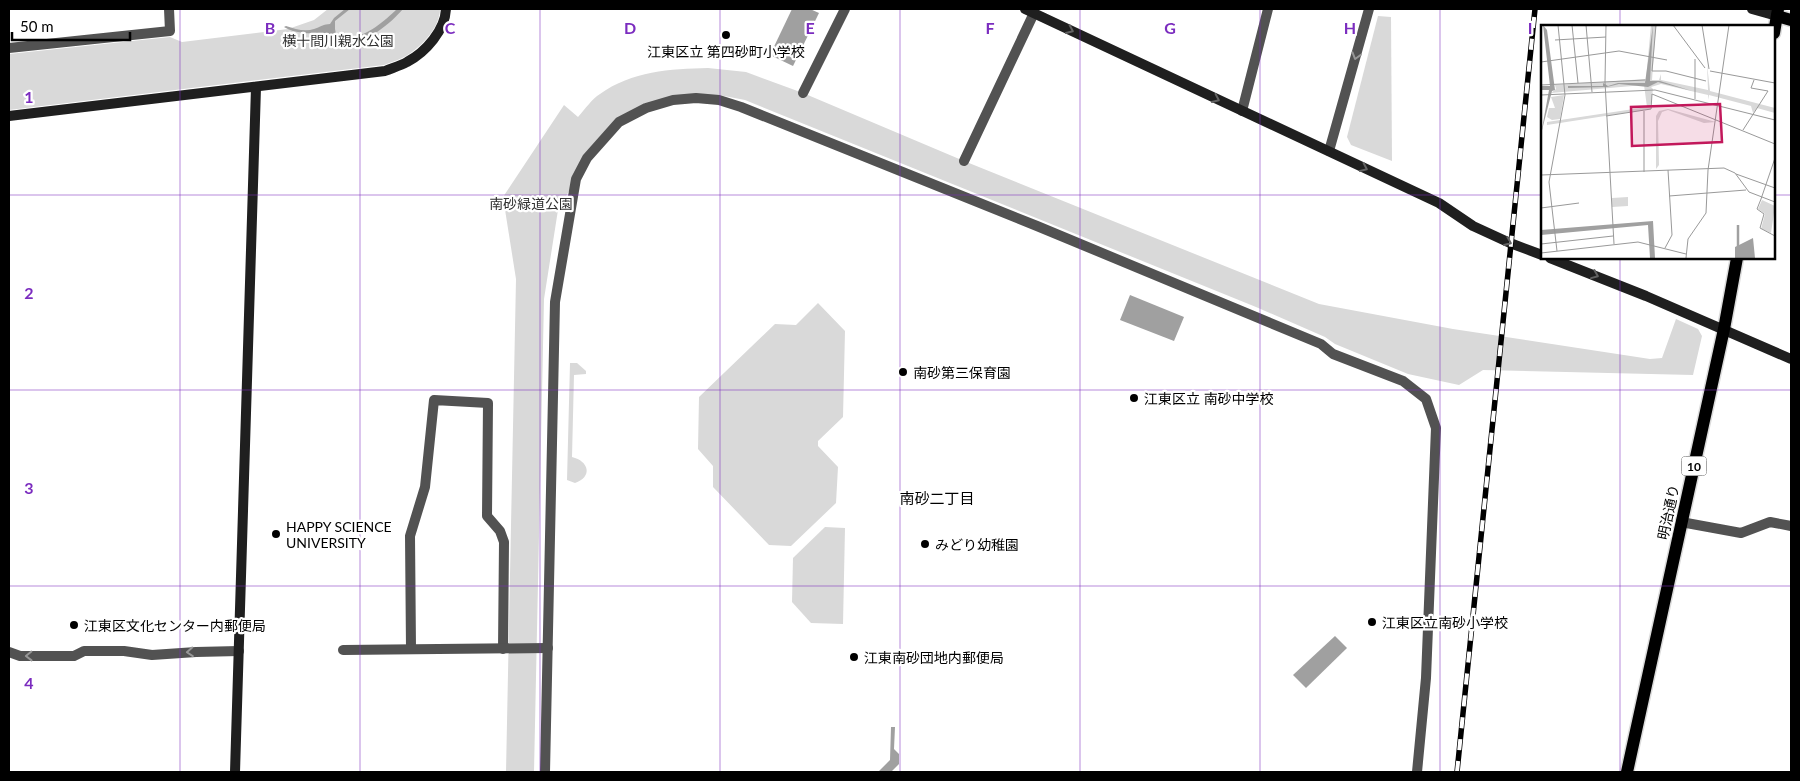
<svg xmlns="http://www.w3.org/2000/svg" width="1800" height="781" font-family="Lato,'Noto Sans JP',sans-serif">
<style>
.green{fill:#d9d9d9}
.water{fill:#a0a0a0}
.lines{fill:none;stroke-linecap:round;stroke-linejoin:round}
.primary-casing{stroke:#dbdbdb;stroke-width:15}
.street{stroke:#525252;stroke-width:10}
.secondary{stroke:#1f1f1f;stroke-width:10}
.primary{stroke:#000;stroke-width:12}
.rail-casing{stroke:#000;stroke-width:5.5}
.rail{stroke:#fff;stroke-width:4;stroke-dasharray:11;stroke-linecap:butt}
.oneway{stroke:#626262}
.oneway2{stroke:#979797}
.grid{fill:none;stroke:#7b2cbf;stroke-width:1;stroke-opacity:0.55}
.poi-dot{fill:#000;stroke:#fff;stroke-width:2}
.labels{text-anchor:middle;dominant-baseline:central;stroke-width:4.5;stroke-linejoin:round;paint-order:stroke}
.shield{fill:#fff;stroke:#4c4c4c;stroke-width:1}
.shield-label{font-size:12px;font-weight:bold;fill:#000}
.park-label{font-size:14px;fill:#303030;stroke:#fff}
.poi-label{font-size:14px;fill:#000;stroke:#fff;text-anchor:start}
.street-label{font-size:14px;fill:#000;stroke:#fff}
.neighbourhood-label{font-size:15px;fill:#000;stroke:#fff}
.inset-river{fill:none;stroke:#a0a0a0;stroke-width:2.5}
.inset-road{fill:none;stroke:#999;stroke-width:1}
.view{fill:#c2185b;fill-opacity:0.15;stroke:#c2185b;stroke-width:2.5}
.inset-edge{fill:none;stroke:#000;stroke-width:2.5}
.grid-label{font-size:16px;text-anchor:middle;font-weight:bold;fill:#7b2cbf;stroke:#fff;stroke-width:4.5;stroke-linejoin:round;paint-order:stroke}
</style>
<rect width="100%" height="100%" fill="#fff"/>
<g class="green">
<path d="M 328,9 L 440,9 C 440,28 421,47 406,56 C 399,60 391,62 384,65 L 9,110 L 9,54 L 170,37 L 182,42 L 288,29 L 314,20 Z"/>
<polygon points="1378,16 1391,17 1392,161 1351,145 1347,137"/>
<path d="M 708,68 L 746,72 L 803,93 L 964,161 L 1319,304 L 1453,329 L 1650,359 L 1662,358 L 1676,319 L 1698,329 L 1702,336 L 1693,375 L 1483,370 L 1459,385 L 1408,374 L 1335,344 L 1325,337 L 1256,307 L 745,100 L 719,95 L 695,96 L 619,122 L 576,179 L 558,210 L 544,299 L 534,772 L 506,772 L 516,279 L 503,197 L 564,105 L 578,117 C 585,109 592,99 600,94 C 632,71 670,69 708,68 Z"/>
<polygon points="818,303 845,331 843,417 818,441 818,446 838,467 836,503 791,546 769,545 713,487 713,466 698,449 699,397 775,324 796,325"/>
<path d="M 570,363 L 577,363 L 586,371 L 586,374 L 574,375 L 572,457 C 589,461 593,477 575,483 L 567,480 Z"/>
<polygon points="825,527 845,528 843,624 811,623 792,602 793,558"/>
</g>
<g class="water">
<path d="M 345,9 L 350,9 L 335,21 L 335,29 L 336,34 C 359,45 382,23 397,9 L 403,9 C 390,24 365,45 344,43 C 336,42 333,35 323,34 C 310,33 295,34 284,27 L 286,26 C 295,29 305,32 314,29 C 320,27 324,24 330,24 L 334,18 Z"/>
<polygon points="792,9 810,9 819,13 793,66 770,55"/>
<polygon points="1130,295 1184,317 1174,341 1120,320"/>
<polygon points="1335,636 1347,648 1306,688 1293,675"/>
<polygon points="891,727 895,727 894,749 899,754 899,764 891,772 878,772 890,760"/>
</g>
<g class="lines">
<g class="primary-casing">
<g id="primary">
<polyline points="1777,16 1791,20"/>
<polyline points="1774,33 1778,9"/>
<polyline points="1627,772 1724,329 1737,258"/>
</g>
</g>
<g class="street">
<polyline points="9,48 170,31 169,9"/>
<polyline points="803,93 845,9"/>
<polyline points="1242,111 1268,9"/>
<polyline points="1329,151 1369,9"/>
<polyline points="964,161 1034,13"/>
<polyline points="1681,522 1741,533 1770,522 1791,526"/>
<polyline points="411,649 410,536 425,487 434,400 488,403 487,516 500,531 504,542 503,649"/>
<polyline points="343,650 548,648"/>
<polyline points="9,652 20,656 74,656 84,651 124,651 152,655 196,652 239,651"/>
<polyline points="545,772 555,302 576,179 587,158 619,122 646,108 673,100 696,98 719,100 741,107 1037,226 1321,344 1333,354 1403,381 1426,399 1436,428 1426,678 1417,772"/>
</g>
<g class="secondary">
<polyline points="1025,9 1439,203 1473,226 1510,243 1542,255"/>
<polyline points="1752,9 1777,16"/>
<path d="M 9,116 L 385,71 C 392,68 400,66 407,62 C 426,52 445,30 446,9"/>
<polyline points="1550,258 1646,296 1791,359"/>
<polyline points="235,772 256,87"/>
</g>
<use href="#primary" class="primary"/>
<g class="rail-casing">
<polyline id="rail" points="1457,772 1535,9"/>
</g>
<use href="#rail" class="rail"/>
</g>
<defs><path id="oneway-chevron" d="M-2-3.5L2.5 0L-2 3.5" fill="none" stroke-width="1.6" stroke-linecap="round" stroke-linejoin="round" transform="scale(1.25)"/></defs>
<g class="oneway">
<use href="#oneway-chevron" transform="translate(1070 30) rotate(25)"/>
<use href="#oneway-chevron" transform="translate(1216 99) rotate(25)"/>
<use href="#oneway-chevron" transform="translate(1364 168) rotate(25)"/>
<use href="#oneway-chevron" transform="translate(1508 242) rotate(23)"/>
<use href="#oneway-chevron" transform="translate(1595 275) rotate(22)"/>
</g>
<g class="oneway2">
<use href="#oneway-chevron" transform="translate(1356 56) rotate(106)"/>
<use href="#oneway-chevron" transform="translate(190 652) rotate(176)"/>
<use href="#oneway-chevron" transform="translate(29 656) rotate(179)"/>
</g>
<path class="grid" d="M 180,9 L 180,772M 360,9 L 360,772M 540,9 L 540,772M 720,9 L 720,772M 900,9 L 900,772M 1080,9 L 1080,772M 1260,9 L 1260,772M 1440,9 L 1440,772M 1620,9 L 1620,26M 9,195 L 1542,195M 1774,195 L 1791,195M 1620,258 L 1620,772M 9,390 L 1791,390M 9,586 L 1791,586"/>
<g class="poi-dot">
<circle cx="726" cy="35" r="5"/>
<circle cx="903" cy="372" r="5"/>
<circle cx="1134" cy="398" r="5"/>
<circle cx="276" cy="534" r="5"/>
<circle cx="925" cy="544" r="5"/>
<circle cx="1372" cy="622" r="5"/>
<circle cx="74" cy="625" r="5"/>
<circle cx="854" cy="657" r="5"/>
</g>
<g class="labels">
<rect class="shield" x="1681.5" y="456.5" width="25" height="19" rx="4"/>
<g class="shield-label">
<text x="1694" y="466">10</text>
</g>
<g class="park-label">
<text x="338" y="40">横十間川親水公園</text>
<text x="531" y="203">南砂緑道公園</text>
</g>
<g class="poi-label">
<text x="726" y="51" text-anchor="middle">江東区立 第四砂町小学校</text>
<text x="913" y="372">南砂第三保育園</text>
<text x="1144" y="398">江東区立 南砂中学校</text>
<text x="286" y="526">HAPPY SCIENCE<tspan x="286" dy="16">UNIVERSITY</tspan></text>
<text x="935" y="544">みどり幼稚園</text>
<text x="1382" y="622">江東区立南砂小学校</text>
<text x="84" y="625">江東区文化センター内郵便局</text>
<text x="864" y="657">江東南砂団地内郵便局</text>
</g>
<g class="street-label">
<text transform="translate(1668 512) rotate(-78)">明治通り</text>
</g>
<g class="neighbourhood-label">
<text x="937" y="498">南砂二丁目</text>
</g>
</g>
<g transform="translate(1541 25)">
<rect width="234" height="234" fill="#fff"/>
<path d="M 110,0 L 115,0 L 111,55 L 118,55 L 120,49 L 120,55 L 167,65 L 166,39 L 169,66 L 234,83 L 234,88 L 216,83 L 212,88 L 210,81 L 168,70 L 167,75 L 167,70 L 120,59 L 110,62 L 112,64 L 109,84 L 6,100 L 6,97 L 106,82 L 103,60 L 10,68 L 15,64 L 14,60 L 105,54 ZM 23,70 L 19,94 L 11,95 L 6,92 L 8,83 L 14,83 L 10,72 ZM 127,84 L 175,97 L 163,98 L 127,85 L 121,87 L 117,96 L 118,140 L 115,144 L 115,91 L 118,86 ZM 87,172 L 87,181 L 71,182 L 71,173 ZM 221,175 L 234,181 L 230,208 L 220,204 L 224,189 L 217,184 Z" fill="#d9d9d9"/>
<path d="M 2,0 L 6,5 L 14,65 L 11,66 L 0,109 L 8,65 L 0,65 L 0,61 L 9,61 ZM 112,0 L 109,56 L 119,56 L 151,66 L 117,57 L 107,62 L 78,59 L 66,62 L 27,63 L 27,61 L 62,61 L 62,58 L 67,61 L 77,58 L 104,58 ZM 112,196 L 114,233 L 109,233 L 107,200 L 0,210 L 0,205 ZM 212,213 L 214,233 L 194,233 L 194,222 Z" fill="#a0a0a0"/>
<path class="inset-river" d="M 197,224 L 197,200"/>
<path class="inset-road" d="M 31,0 L 37,58M 45,0 L 51,67M 65,0 L 64,57 L 69,148M 115,0 L 111,46 L 125,46 L 165,56M 132,0 L 164,43M 161,0 L 168,44M 14,15 L 65,12M 0,37 L 78,26 L 126,35M 169,46 L 234,58M 0,60 L 104,55M 111,69 L 234,119M 0,70 L 114,65 L 234,95M 154,74 L 154,34M 103,86 L 103,147M 65,91 L 110,84 L 111,69M 202,105 L 227,66 L 210,63 L 213,55M 69,148 L 73,219M 195,149 L 234,163M 0,150 L 183,143 L 194,148 L 208,167 L 234,177M 128,171 L 205,165M 220,174 L 216,184 L 223,189 L 219,203 L 234,211M 220,174 L 234,133M 0,183 L 38,178M 12,192 L 8,157 L 24,70 L 17,0M 12,192 L 16,226M 0,219 L 72,211M 124,223 L 131,210 L 127,145M 0,228 L 97,217 L 145,229M 145,233 L 147,214 L 165,188 L 167,145 L 188,0"/>
<path class="view" d="M 179,79 L 181,117 L 91,121 L 90,82 Z"/>
<rect width="234" height="234" class="inset-edge"/>
</g>
<g class="grid-label">
<text x="270" y="34">B</text>
<text x="450" y="34">C</text>
<text x="630" y="34">D</text>
<text x="810" y="34">E</text>
<text x="990" y="34">F</text>
<text x="1170" y="34">G</text>
<text x="1350" y="34">H</text>
<text x="1530" y="34">I</text>
<text x="29" y="103">1</text>
<text x="29" y="299">2</text>
<text x="29" y="494">3</text>
<text x="29" y="689">4</text>
</g>
<rect width="1800" height="781" fill="none" stroke="#000000" stroke-width="20"/>
<path d="M12 32v8h118v-8" fill="none" stroke="#000000" stroke-width="2.5"/>
<text x="20" y="32" font-size="15" fill="#000000" stroke="#ffffff" stroke-width="4" paint-order="stroke">50 m</text>
</svg>
